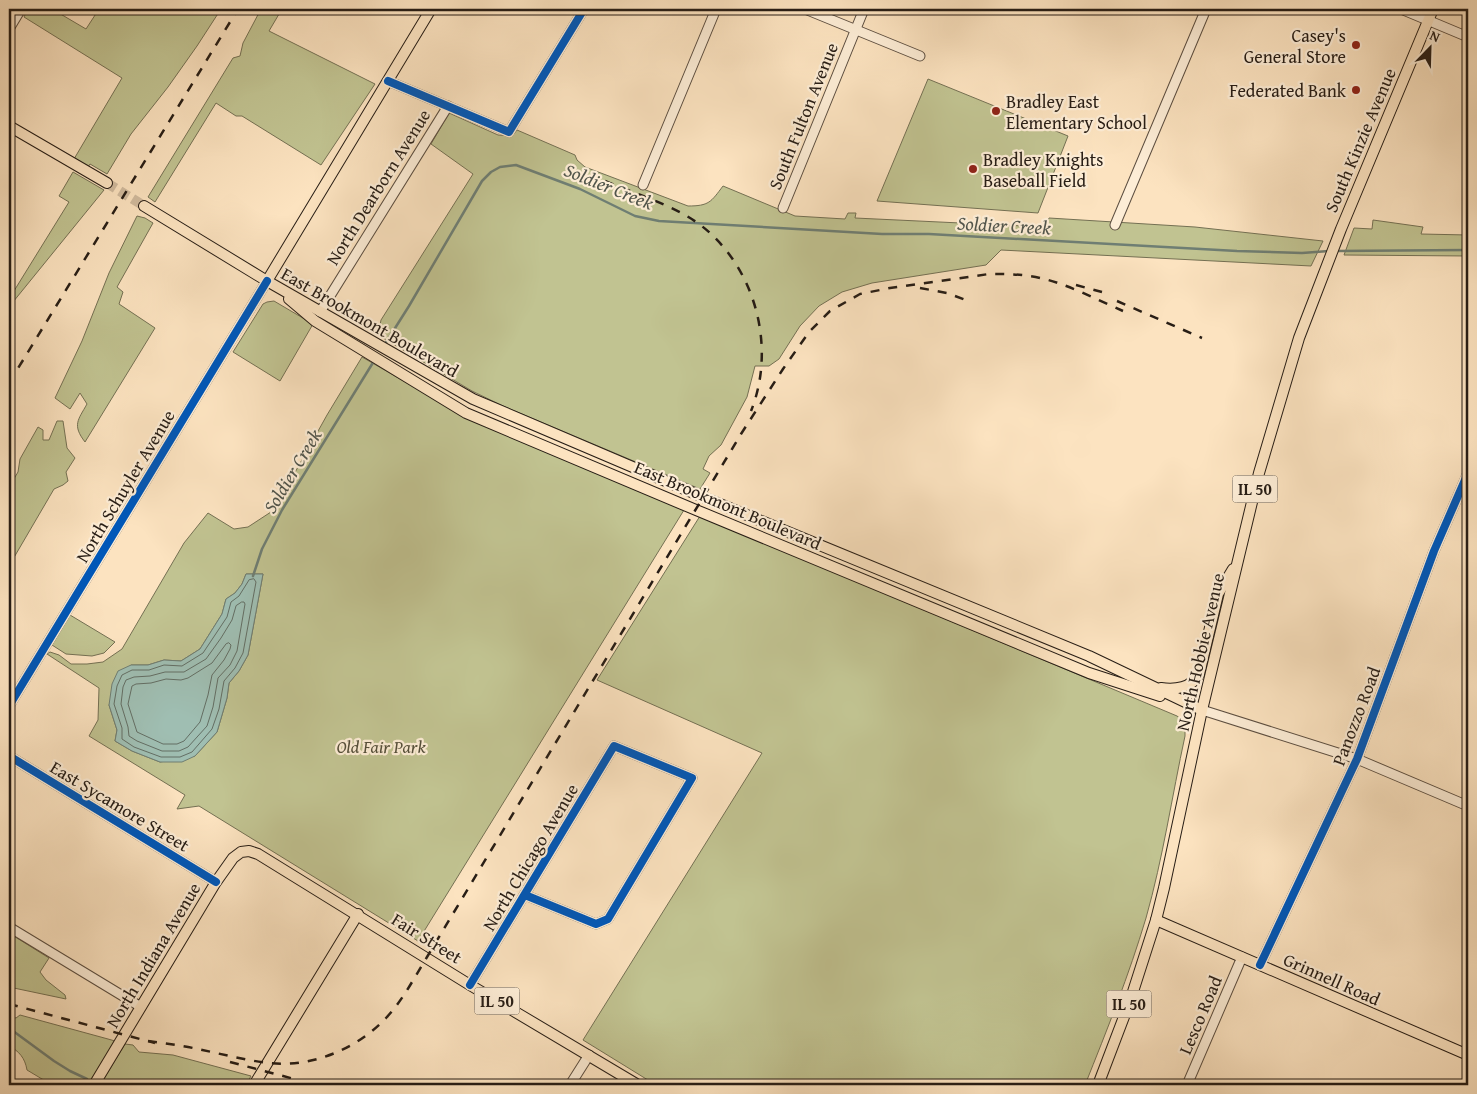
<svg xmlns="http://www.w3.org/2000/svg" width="1477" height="1094" font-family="'Gentium Book Plus',serif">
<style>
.green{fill:#c1c391;stroke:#747053;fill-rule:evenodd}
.water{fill:#9fbeb2;stroke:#6f7e73}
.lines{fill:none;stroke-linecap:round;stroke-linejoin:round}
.shore{stroke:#636e64;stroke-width:1}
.stream{stroke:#6f7e73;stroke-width:2.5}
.major-tunnel{stroke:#d1bb9e;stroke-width:10;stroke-dasharray:10 5;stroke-linecap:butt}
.minor-casing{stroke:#5c4e40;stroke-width:11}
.major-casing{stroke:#271d15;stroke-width:12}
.minor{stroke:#fdedd6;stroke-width:9}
.major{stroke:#fce3c0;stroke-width:10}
.rail{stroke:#271d15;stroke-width:2.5;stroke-dasharray:9 9;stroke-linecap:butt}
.cycleway-casing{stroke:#fdedd6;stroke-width:11}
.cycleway{stroke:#0057b8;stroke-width:8}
.poi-dot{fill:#8f2418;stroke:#fdedd6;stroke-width:2}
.labels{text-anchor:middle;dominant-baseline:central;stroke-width:4.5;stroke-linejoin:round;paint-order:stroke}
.shield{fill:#fdedd6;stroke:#675b4f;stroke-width:1}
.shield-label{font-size:16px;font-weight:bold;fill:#271d15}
.poi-label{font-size:18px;fill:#271d15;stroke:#fdedd6;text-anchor:end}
.street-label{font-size:18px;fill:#271d15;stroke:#fdedd6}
.park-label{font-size:18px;font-style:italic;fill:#554f3a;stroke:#fdedd6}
.water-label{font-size:19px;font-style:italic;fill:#51554c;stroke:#fdedd6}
</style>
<rect width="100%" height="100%" fill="#fce3c0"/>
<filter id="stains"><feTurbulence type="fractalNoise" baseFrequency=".004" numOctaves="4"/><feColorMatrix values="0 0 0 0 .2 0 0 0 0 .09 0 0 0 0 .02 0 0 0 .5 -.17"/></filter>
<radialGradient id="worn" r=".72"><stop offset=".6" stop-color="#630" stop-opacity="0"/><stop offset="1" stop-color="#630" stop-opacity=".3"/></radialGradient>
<g class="green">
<polygon points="28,9 52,9 86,29 99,9 168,9 168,10 175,11 176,9 221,9 197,46 168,87 131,134 107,174 90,164 88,167 74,159 122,78 24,17"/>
<polygon points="261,9 282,9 269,31 375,84 321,165 242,116 236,116 216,103 155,202 148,197 233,58 240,56 243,43"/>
<polygon points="928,79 1068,136 1038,213 877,201"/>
<path d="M 449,113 L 498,135 L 512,136 L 517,130 L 575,155 L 577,160 L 585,167 L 688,206 C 709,206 711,202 723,186 L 795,216 L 845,219 L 848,213 L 856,213 L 855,218 L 1045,227 L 1049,218 L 1195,227 L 1323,241 L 1311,266 L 1001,250 L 986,265 L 872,283 L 842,292 L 819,306 L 800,326 L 779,359 L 769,366 L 755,366 L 747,397 L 721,445 L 709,456 L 703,469 L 710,473 L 700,489 L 503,406 L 472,391 L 378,335 L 381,320 L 473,174 L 431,144 Z"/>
<polygon points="73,172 104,190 13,302 9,299 69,202 59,196"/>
<path d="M 137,216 L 145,218 L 153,223 L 117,287 L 123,292 L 119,304 L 155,328 L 85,442 C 72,425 78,420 87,404 L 80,393 L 70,409 L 55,398 L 82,341 L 109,273 Z"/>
<polygon points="1373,220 1423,227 1421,234 1468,235 1468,256 1344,255 1354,228 1372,229"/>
<polygon points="274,301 313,324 280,381 233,352 263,304 267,302"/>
<path d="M 362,357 L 461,414 L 684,510 L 418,941 L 199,806 L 177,809 L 185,795 L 89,736 L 98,720 L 99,688 L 47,654 L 50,652 L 59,655 L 71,664 L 87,664 L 103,662 L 122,649 L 184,543 L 208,513 L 234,529 L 248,527 L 274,510 L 327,415 ZM 246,574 L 263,574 L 248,655 L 239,671 L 229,683 L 227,698 L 217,732 L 195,756 L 160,762 L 132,751 L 115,741 L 117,730 L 109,705 L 131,665 L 148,665 L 164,660 L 181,661 L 200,649 L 222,614 L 226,599 L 235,593 L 242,584 Z"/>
<polygon points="57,421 63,421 67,448 75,458 66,472 68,481 63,485 54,489 9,566 9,487 18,472 20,459 38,427 43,430 43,440 49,440"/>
<path d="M 700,516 L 1177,716 L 1185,722 L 1185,736 C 1172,796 1163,858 1146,918 C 1129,975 1107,1030 1085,1085 L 656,1085 L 583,1040 L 762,753 L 597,680 Z"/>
<polygon points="70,615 115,642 104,653 92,656 66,654 52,645"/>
<polygon points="9,933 49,958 40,972 46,980 65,995 66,999 9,987"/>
<path d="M 20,1015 L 108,1039 L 115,1041 L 88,1085 L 52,1085 L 27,1070 C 25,1058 19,1051 9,1046 L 9,1016 L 16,1018 Z"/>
<polygon points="125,1044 133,1045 139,1052 173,1055 251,1076 246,1085 100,1085"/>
</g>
<polygon class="water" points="246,574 263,574 248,655 239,671 229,683 227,698 217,732 195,756 182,762 160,762 132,751 115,741 117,730 109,705 112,684 118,671 131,665 148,665 164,660 181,661 200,649 222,614 226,599 235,593 242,584"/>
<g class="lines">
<g class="shore">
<polygon points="254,579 256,582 243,653 235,668 224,681 219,709 212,729 192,752 180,757 161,757 134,747 122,739 122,728 114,704 117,686 122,675 132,670 149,670 164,665 182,666 203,653 227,617 231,602 239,596 249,580"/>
<polygon points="242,602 244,602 245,604 237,651 230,665 218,678 213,707 207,726 188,747 179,751 162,751 137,741 129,736 128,727 121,704 123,687 126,680 134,677 150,676 165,672 184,672 206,659 221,638 232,620 236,606"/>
<polygon points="229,643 231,645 230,649 224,660 212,675 208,695 200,722 184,741 177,744 163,744 137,732 128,704 132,686 136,684 151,683 166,679 181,680 188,678 212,663 226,644"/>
</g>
<g class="stream">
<polyline points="1335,251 1468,250"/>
<polyline points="385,344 409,306 482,181 491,172 500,167 516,165 580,189 635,216 659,221 882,234 929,234 1237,251 1302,253 1329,251"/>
<polyline points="253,576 262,549 282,510 374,361"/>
<polyline points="9,1028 54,1061 70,1071 87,1079"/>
<polyline points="105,1085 106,1085"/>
</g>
<polyline class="major-tunnel" points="107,183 144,206"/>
<g class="minor-casing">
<g id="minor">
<polyline points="805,9 920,56"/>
<polyline points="1401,9 1468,37"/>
<polyline points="9,29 21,9"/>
<polyline points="388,81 509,132 584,9"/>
<polyline points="643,185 716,9"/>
<polyline points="783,208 864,9"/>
<polyline points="1115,225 1206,9"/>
<polyline points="320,312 448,106"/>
<polyline points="9,706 267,281"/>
<polyline points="1202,710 1357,759 1468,806"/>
<polyline points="9,756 216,882"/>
<polyline points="9,927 141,1007"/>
<polyline points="1260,965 1357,759 1434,551 1468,473"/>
<polyline points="470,985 614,746 692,778 608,919 596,924 525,895"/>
<polyline points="570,1085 589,1055"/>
<polyline points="1187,1085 1242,957"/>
</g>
</g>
<g class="major-casing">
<g id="major">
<polyline points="9,126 107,183"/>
<polyline points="144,206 267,281 473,399 703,497 1089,656 1202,710"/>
<polyline points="267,281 431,9"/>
<polyline points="289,299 315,321 466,413 696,510 1089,673 1160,696"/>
<path d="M 1161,688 C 1175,690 1192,688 1199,674 L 1218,594 L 1233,569"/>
<polyline points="1156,920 1468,1055"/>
<polyline points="94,1085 216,882 233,858 241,852 249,851 258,854 470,985 638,1085"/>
<polyline points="254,1085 358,914"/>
<polyline points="1098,1085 1130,1001 1156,920 1164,888 1202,710 1259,473 1299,338 1341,229 1433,9"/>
</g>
</g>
<use href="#minor" class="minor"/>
<use href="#major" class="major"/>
<g class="rail">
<path d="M 605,181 C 640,196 682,207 710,233 C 758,277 775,351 751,411"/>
<polyline points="1076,285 1102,292"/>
<polyline points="920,288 947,293 971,302"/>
<polyline points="1117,301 1202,338"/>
<polyline points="9,383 238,9"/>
<polyline points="9,1004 155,1043"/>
<path d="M 148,1041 C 163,1043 178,1045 193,1048 C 218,1053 243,1060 269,1063 C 311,1068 357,1049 386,1018 C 403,1000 414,978 427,957 L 741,434 L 783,369 L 809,332 L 830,311 L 860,294 L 890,288 L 989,274 C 1006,274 1023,274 1040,278 C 1065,283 1098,300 1123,311"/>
<polyline points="230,1062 317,1085"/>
</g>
<g class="cycleway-casing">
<g id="cycleway">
<polyline points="388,81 509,132 584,9"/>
<polyline points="9,706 267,281"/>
<polyline points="9,756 216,882"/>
<polyline points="1260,965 1357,759 1434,551 1468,473"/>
<polyline points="470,985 614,746 692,778 608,919 596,924 525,895"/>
</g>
</g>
<use href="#cycleway" class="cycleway"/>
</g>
<g class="poi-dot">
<circle cx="1356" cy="45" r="5"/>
<circle cx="1356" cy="90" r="5"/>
<circle cx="996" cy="111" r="5"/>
<circle cx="973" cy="169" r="5"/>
</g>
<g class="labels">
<g class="shield">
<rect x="1232.5" y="475.5" width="45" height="27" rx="4"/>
<rect x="474.5" y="987.5" width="45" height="27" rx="4"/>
<rect x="1106.5" y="990.5" width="45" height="27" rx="4"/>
</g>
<g class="shield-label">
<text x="1255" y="489">IL 50</text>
<text x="497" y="1001">IL 50</text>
<text x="1129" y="1004">IL 50</text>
</g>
<g class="poi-label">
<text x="1346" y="35">Casey's<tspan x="1346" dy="21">General Store</tspan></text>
<text x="1346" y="90">Federated Bank</text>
<text x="1006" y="101" text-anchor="start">Bradley East<tspan x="1006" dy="21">Elementary School</tspan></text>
<text x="983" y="159" text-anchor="start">Bradley Knights<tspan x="983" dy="21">Baseball Field</tspan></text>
</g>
<g class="street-label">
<text transform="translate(803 116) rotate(-68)">South Fulton Avenue</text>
<text transform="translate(1360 140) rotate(-67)">South Kinzie Avenue</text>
<text transform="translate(378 187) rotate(-58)">North Dearborn Avenue</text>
<text transform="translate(370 322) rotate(30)">East Brookmont Boulevard</text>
<text transform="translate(125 486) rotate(-59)">North Schuyler Avenue</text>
<text transform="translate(728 505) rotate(23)">East Brookmont Boulevard</text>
<text transform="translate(1200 652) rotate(-77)">North Hobbie Avenue</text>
<text transform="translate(1356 716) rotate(-69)">Panozzo Road</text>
<text transform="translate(120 806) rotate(31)">East Sycamore Street</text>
<text transform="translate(530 857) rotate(-59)">North Chicago Avenue</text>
<text transform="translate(427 938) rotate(32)">Fair Street</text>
<text transform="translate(153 955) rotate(-59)">North Indiana Avenue</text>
<text transform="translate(1332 979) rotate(24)">Grinnell Road</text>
<text transform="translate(1200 1015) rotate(-67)">Lesco Road</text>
</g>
<g class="park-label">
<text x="381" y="746">Old Fair Park</text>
</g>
<g class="water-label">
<text transform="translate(609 186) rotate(22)">Soldier Creek</text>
<text transform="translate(1004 225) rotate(3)">Soldier Creek</text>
<text transform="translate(292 471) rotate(-59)">Soldier Creek</text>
</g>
</g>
<rect width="1477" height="1094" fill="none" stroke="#fce3c0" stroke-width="30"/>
<rect x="10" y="10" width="1457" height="1074" fill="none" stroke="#271d15" stroke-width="2.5"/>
<rect x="15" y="15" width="1447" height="1064" fill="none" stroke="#271d15"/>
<g transform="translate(1430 48) rotate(23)" stroke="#fdedd6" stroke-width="4" paint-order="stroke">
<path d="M0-4L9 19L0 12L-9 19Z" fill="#271d15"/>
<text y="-8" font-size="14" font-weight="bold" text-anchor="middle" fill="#271d15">N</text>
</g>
<rect width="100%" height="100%" filter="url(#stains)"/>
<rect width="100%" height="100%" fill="url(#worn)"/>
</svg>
